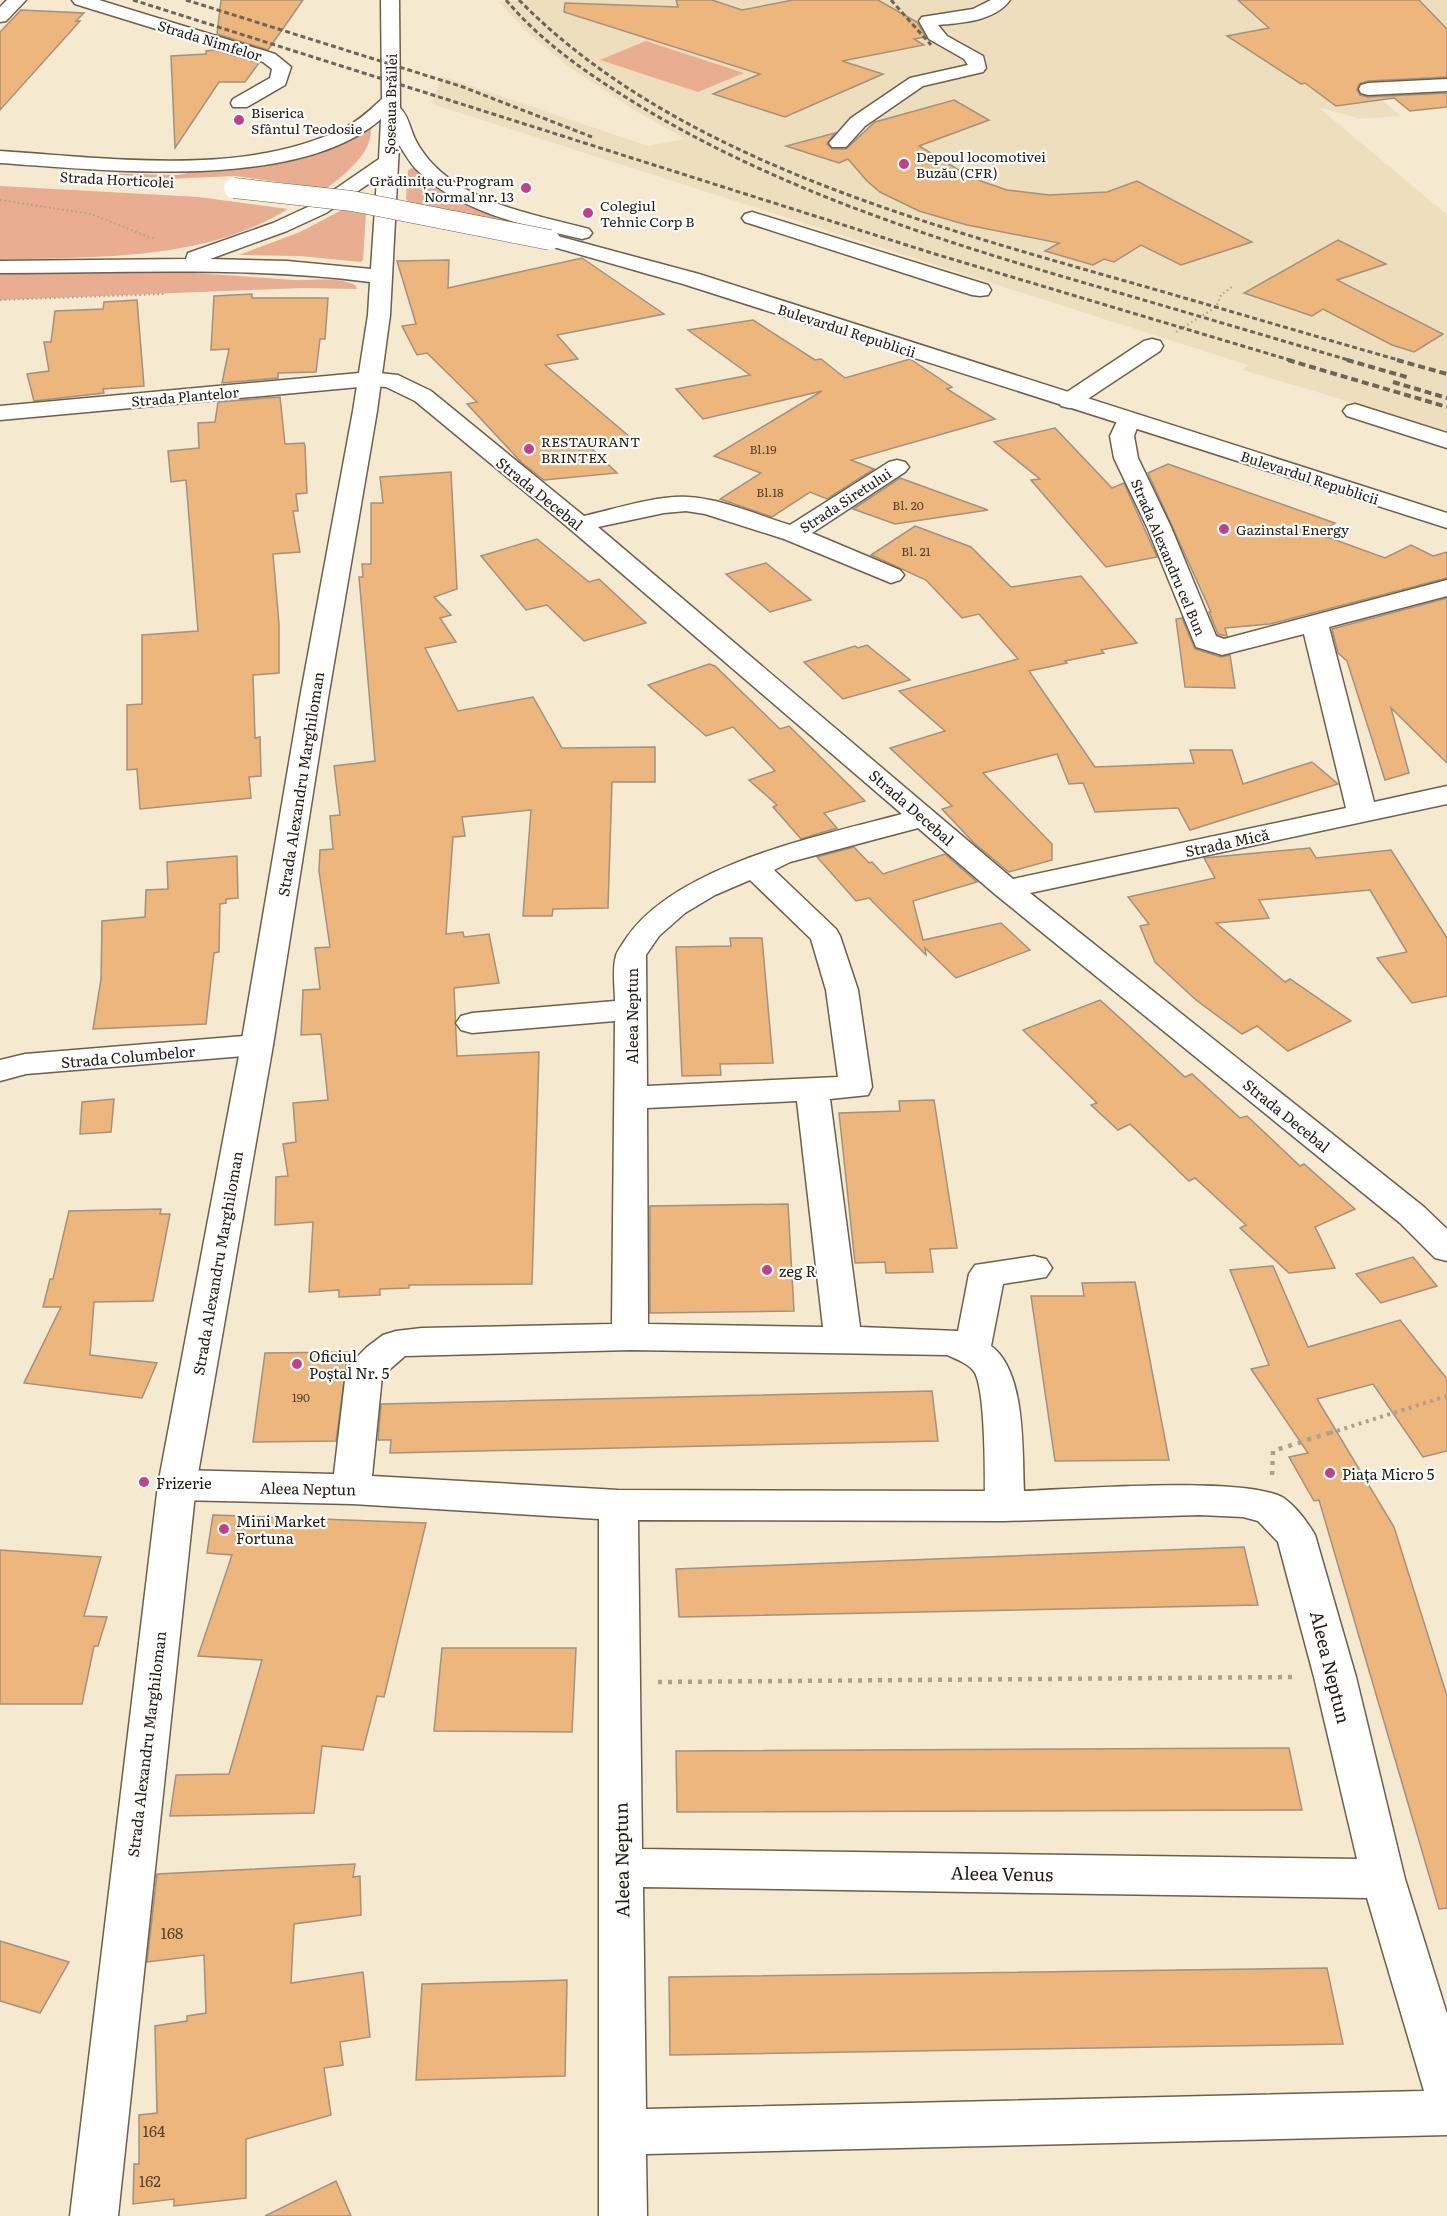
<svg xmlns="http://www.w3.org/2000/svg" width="1447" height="2216" font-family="Literata,serif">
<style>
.built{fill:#eddebe}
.green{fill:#e9ae91}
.building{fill:#edb67d;stroke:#a4917e;stroke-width:1.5}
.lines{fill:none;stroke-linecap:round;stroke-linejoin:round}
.minor-casing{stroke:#6b614b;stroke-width:3}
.major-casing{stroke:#6b614b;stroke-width:3}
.path-far2{stroke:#aba28e;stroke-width:2;stroke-dasharray:1.5 3;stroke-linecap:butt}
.path-far1{stroke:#aba28e;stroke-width:4;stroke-dasharray:3 4.5;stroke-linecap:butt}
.path{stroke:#aba28e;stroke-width:4.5;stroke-dasharray:4 6;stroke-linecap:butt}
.minor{fill:#fff;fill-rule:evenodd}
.major{fill:#fff;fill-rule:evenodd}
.rail-far1{stroke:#6d6657;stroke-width:3;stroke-dasharray:5 3;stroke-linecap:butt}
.rail{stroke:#6d6657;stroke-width:4;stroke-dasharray:7 4;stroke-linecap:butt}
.major-bridge-casing{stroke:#6b614b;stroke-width:21;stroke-linecap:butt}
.major-bridge{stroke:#fff;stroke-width:20}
.poi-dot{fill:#c24089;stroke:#fff;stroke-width:2}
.labels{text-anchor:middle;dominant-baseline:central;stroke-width:4.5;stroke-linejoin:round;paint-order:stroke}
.number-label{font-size:12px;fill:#53422e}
.far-street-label{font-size:14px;fill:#201c13;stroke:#fff}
.far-poi-label{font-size:14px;fill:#201c13;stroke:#fff;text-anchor:start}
.street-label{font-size:15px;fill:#201c13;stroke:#fff}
.poi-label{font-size:15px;fill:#201c13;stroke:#fff;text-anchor:start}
.near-number-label{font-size:15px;fill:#53422e}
.near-street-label{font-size:18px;fill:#201c13;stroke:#fff}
</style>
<rect width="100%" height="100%" fill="#f5e9d0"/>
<polygon class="built" points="533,0 1447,0 1447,77 1364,85 1401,116 1361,119 1318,107 1447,215 1447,431 1243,370 1248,365 432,104 441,76 648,146 685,139 636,111 568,66 528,33 499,2"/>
<g class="green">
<polygon points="646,41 744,73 698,92 600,60"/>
<path d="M 371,129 C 372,154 344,175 326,189 L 236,176 L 168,179 L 101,173 L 177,175 L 344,142 Z"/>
<polygon points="412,168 417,168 438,188 464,202 586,238 409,202 406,199 408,171"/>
<path d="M 0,186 L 199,197 L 288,209 C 202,262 98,256 0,260 Z"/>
<polygon points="342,210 366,214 363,260 361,262 300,256 239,255 300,232"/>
<path d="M 0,267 C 97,267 195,272 292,280 C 313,281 336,276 355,285 L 357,289 L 302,288 L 0,300 Z"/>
</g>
<g class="building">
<polygon points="221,0 303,0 268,50 217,34"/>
<polygon points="676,0 712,0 742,10 793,0 878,0 917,22 926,37 914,39 924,45 842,61 883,74 785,117 713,94 760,74 564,12 565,3 678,7"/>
<polygon points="1238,0 1419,0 1447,29 1447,77 1368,81 1359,84 1357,90 1360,95 1368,97 1447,93 1447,107 1410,111 1394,98 1336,106 1305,83 1301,84 1227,36 1269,28"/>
<polygon points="21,10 84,13 76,21 80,21 0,110 0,32"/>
<polygon points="215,50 259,63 245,82 219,82 175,148 171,56 206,54 206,51"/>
<polygon points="954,100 989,120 919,146 972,178 1007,190 1049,195 1107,192 1137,181 1252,242 1181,265 1141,245 1114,262 1104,259 1093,265 1045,251 1059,243 967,225 919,211 880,192 867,181 848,159 839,163 786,146 835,133 827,144 832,149 846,149 875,122"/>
<polygon points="1338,240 1386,264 1337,280 1443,334 1414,352 1392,345 1323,309 1312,316 1244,293"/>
<polygon points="582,258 664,314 557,335 578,359 545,365 630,437 589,446 617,473 544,480 522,463 467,404 477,402 427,353 417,355 402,326 416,324 397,261 449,260 448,288"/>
<polygon points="252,294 252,298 328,298 325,339 320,339 316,372 278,373 278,378 222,383 229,349 211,350 214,296"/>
<polygon points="137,300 144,386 103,389 104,393 34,401 27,374 49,371 44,342 51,342 55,311 103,309 104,302"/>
<polygon points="753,320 815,360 821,359 845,378 910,359 952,387 947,389 995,419 851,460 874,469 827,499 810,492 772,517 720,499 761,473 714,456 822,391 703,419 676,389 750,375 688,330"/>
<polygon points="280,397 285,444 304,443 305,446 307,493 296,494 298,511 293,511 300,552 273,554 279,624 279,673 253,675 255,738 260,737 261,776 249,777 251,798 140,809 137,769 127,770 127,705 142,704 142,635 198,631 186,480 171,482 168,451 199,448 198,423 215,422 218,402"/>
<polygon points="1055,428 1112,488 1124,483 1157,557 1106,567 1031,480 1040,479 994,442"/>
<polygon points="1168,464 1335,523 1319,534 1385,558 1411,545 1433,556 1447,552 1447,578 1270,624 1225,628 1227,636 1218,634 1209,612 1211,612 1148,473"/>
<polygon points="451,472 457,589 434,597 451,615 440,618 456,642 425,648 458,711 533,697 562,748 655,747 655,782 612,782 608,908 553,909 552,916 523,916 531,810 462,817 465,836 453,837 446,934 463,932 464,937 489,934 499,983 454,988 457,1056 539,1052 532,1284 409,1285 409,1288 380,1289 380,1295 339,1297 339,1290 309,1292 313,1222 275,1225 276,1177 288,1176 283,1144 296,1142 293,1103 328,1100 321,1034 301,1035 303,990 320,989 315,948 330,947 319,871 320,850 333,849 330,816 340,815 334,766 375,761 359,577 363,577 362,564 371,564 371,503 383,503 380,477"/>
<polygon points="900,478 988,510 895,524 853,509"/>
<polygon points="915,526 971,547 1011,587 1081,576 1137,643 1101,650 1104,653 1065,661 1067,663 1029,671 1095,767 1194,763 1190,750 1232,750 1243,784 1312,762 1338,784 1190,830 1178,808 1095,812 1083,783 1069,784 1057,754 983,773 1052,844 1052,860 1009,872 974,843 942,809 952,806 890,748 945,731 899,691 1018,659 979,614 962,618 926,580 871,555"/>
<polygon points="537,539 589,582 599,579 646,623 584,641 547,605 526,610 481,556"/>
<polygon points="766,563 811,600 770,612 726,574"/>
<polygon points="1447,598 1447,763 1391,708 1409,773 1385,780 1347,661 1338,653 1332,629"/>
<polygon points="1182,618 1195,649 1221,657 1230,655 1235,688 1185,687 1176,619"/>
<polygon points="867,645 910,680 843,699 804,662 855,646 858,648"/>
<polygon points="709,664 715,666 780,729 789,726 865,801 824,813 837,828 801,839 773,807 777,805 749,780 775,771 733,727 706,736 648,685"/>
<polygon points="854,847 869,863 872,862 883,874 945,854 977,882 913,901 923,940 1001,923 1030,950 956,978 925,948 926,955 869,898 856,901 817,857"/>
<polygon points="1310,848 1316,858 1391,850 1447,938 1447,996 1412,1003 1377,958 1407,952 1370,890 1259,900 1269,918 1216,923 1285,982 1290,979 1351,1021 1288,1051 1257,1026 1242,1034 1196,1000 1155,962 1140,926 1149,924 1128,897 1215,878 1204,858"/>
<polygon points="237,856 238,898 226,899 226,903 220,904 219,952 214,953 206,1024 93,1029 101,979 102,921 145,917 146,890 168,889 167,862"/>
<polygon points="730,938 762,938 773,1063 720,1064 721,1075 682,1076 676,947 731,946"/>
<polygon points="1100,1000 1185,1077 1192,1074 1240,1118 1247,1116 1300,1166 1304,1164 1355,1209 1315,1227 1335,1268 1289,1273 1240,1228 1246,1225 1195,1178 1189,1181 1130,1124 1118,1130 1091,1105 1097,1103 1023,1030"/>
<polygon points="114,1099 111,1132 80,1134 82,1102"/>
<polygon points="934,1100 957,1248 930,1249 933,1272 886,1273 885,1262 855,1263 839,1113 900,1111 899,1101"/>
<polygon points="788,1204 794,1311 650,1313 650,1206"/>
<polygon points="161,1209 160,1214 170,1214 153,1301 94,1302 90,1355 157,1363 142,1398 24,1383 61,1307 43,1307 50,1279 53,1279 69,1211"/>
<polygon points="1413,1257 1437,1286 1381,1303 1356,1274"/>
<polygon points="1273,1266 1308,1347 1400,1320 1447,1379 1447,1451 1423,1457 1373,1384 1317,1399 1394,1527 1447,1696 1447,1908 1439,1909 1319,1500 1314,1501 1289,1457 1308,1453 1251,1369 1269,1365 1230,1270"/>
<polygon points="1135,1282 1169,1460 1055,1461 1031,1296 1084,1296 1082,1283"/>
<polygon points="348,1352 336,1441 253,1442 265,1353"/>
<polygon points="932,1391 938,1441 390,1453 391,1440 378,1440 381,1404"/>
<polygon points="213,1515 426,1523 384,1697 377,1696 363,1750 322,1746 314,1813 170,1816 176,1775 229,1774 262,1660 198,1656 232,1555 207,1553"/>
<polygon points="1244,1547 1258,1605 679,1617 676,1569"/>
<polygon points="0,1550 101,1557 84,1616 107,1617 98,1646 94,1646 82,1704 0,1704"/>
<polygon points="442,1648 576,1648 572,1732 434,1731"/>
<polygon points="1289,1748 1302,1810 677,1812 676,1751"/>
<polygon points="355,1864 353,1877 360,1876 361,1915 294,1924 291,1983 363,1972 370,2037 340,2042 343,2065 324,2068 331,2115 246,2139 246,2198 174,2206 174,2199 133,2204 134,2164 139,2164 139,2115 157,2113 155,2026 187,2021 187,2016 206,2013 204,1955 147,1962 157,1874"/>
<polygon points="0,1941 69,1962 40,2013 0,2001"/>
<polygon points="1327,1968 1343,2044 670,2055 669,1977"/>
<polygon points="567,1980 565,2076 416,2080 422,1984"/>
<polygon points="336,2181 351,2216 265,2216"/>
</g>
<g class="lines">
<g class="minor-casing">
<g id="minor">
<polygon points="7,0 26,0 6,21 0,22 0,7"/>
<polygon points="72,0 99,0 275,54 291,67 285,85 247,107 233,107 231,103 233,99 270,78 272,69 263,62 75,4"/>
<path d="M 991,0 L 1010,0 C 995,21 962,23 938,25 L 947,36 L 983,56 L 986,68 L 983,72 L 923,86 L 865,126 L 846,147 L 832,147 L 829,143 L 851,118 L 910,78 L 968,65 L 964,59 L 929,39 L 919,21 L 922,17 L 973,9 Z"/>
<polygon points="1447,79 1447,91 1368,95 1361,93 1359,89 1361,85 1368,83"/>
<polygon points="752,212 988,285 991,290 988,295 980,296 972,295 745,222 742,218 745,214"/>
<polygon points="1152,339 1160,341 1163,346 1160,351 1077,406 1069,408 1061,406 1058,401 1061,396 1144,341"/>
<path d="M 370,372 L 398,375 L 431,391 L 584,516 C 615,509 657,495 688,497 C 723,499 757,515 790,525 L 889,462 L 897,460 L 905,462 L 909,467 L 905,472 L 812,533 L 900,570 L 904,575 L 900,580 L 891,583 L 784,539 L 705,514 L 686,511 L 664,513 L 598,527 L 1013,879 L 1346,808 L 1304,634 L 1222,655 L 1196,647 L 1147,527 L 1114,458 L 1110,436 L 1120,415 L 1128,413 L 1136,415 L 1140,420 L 1134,436 L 1138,458 L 1171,527 L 1216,636 L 1224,639 L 1447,580 L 1447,596 L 1329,627 L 1374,802 L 1447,786 L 1447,804 L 1030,893 L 1424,1207 L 1447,1229 L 1447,1261 L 1435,1258 L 1400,1223 L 996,895 L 918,828 L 790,862 L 774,870 L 836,929 L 840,936 L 858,990 L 872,1087 L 868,1095 L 830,1099 L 860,1327 L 958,1331 L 969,1274 L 975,1265 L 1034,1256 L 1046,1259 L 1052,1268 L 1046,1277 L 1003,1284 L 991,1346 C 1026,1371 1022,1450 1024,1491 C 1073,1489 1252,1475 1285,1499 C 1297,1508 1308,1523 1315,1535 L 1356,1677 L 1405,1879 L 1447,2014 L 1447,2135 L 646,2154 L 647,2216 L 599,2216 L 599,1519 L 352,1504 L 177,1500 L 163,1495 L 158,1485 L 163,1475 L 177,1470 L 334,1474 L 346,1372 L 351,1363 L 367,1347 L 383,1335 L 396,1331 L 422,1328 L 612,1324 L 615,1021 L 472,1033 L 461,1030 L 456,1023 L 461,1016 L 472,1013 L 615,1001 C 615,988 612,969 616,956 C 617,951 622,945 625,940 C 674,865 819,836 902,814 L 570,529 L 415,401 L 386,387 L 370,386 L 0,420 L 0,406 ZM 750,880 L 811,939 L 826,990 L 838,1077 L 647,1086 L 646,955 L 659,936 L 685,913 L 715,895 ZM 797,1101 L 823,1327 L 648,1324 L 647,1108 ZM 630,1350 L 947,1355 C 956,1359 970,1364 975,1373 C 985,1392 985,1467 985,1491 L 618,1490 L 372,1476 L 382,1376 L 405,1356 ZM 1199,1515 L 1243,1517 L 1258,1521 L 1278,1542 L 1314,1677 L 1357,1859 L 642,1849 L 638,1520 L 1005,1521 ZM 643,1887 L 1367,1898 L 1424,2091 L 646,2109 Z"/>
<polygon points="1355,404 1447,433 1447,448 1347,416 1343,411 1347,406"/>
<polygon points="257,1035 268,1038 273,1045 268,1052 257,1055 26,1074 0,1081 0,1060 25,1054"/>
</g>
</g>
<g class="major-casing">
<g id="major">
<path d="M 381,0 L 399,0 L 400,108 C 409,116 410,130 416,141 C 419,147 424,154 429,160 C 467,204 536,215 589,229 L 592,233 L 589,237 L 582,239 C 525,225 461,213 418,171 C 410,164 405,153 399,145 L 390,315 L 377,411 L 328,698 L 273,1045 L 196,1485 L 118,2216 L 70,2216 L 158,1485 L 241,1045 L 300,698 L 353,411 L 368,315 L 370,282 C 247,266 124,273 0,273 L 0,261 L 186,259 L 188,253 L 273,223 L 312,205 L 379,159 L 381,119 C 298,192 104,170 0,163 L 0,151 C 110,158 245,178 346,127 C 360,120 371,109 382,99 ZM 377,178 L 371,269 L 287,261 L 210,259 L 287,231 L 326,213 Z"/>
<polygon points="550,234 699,274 1447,513 1447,528 683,284 543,244 540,240 543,236"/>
</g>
</g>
<g class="path-far2">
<polyline points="0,200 91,214 154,239"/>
<polyline points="0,300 165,294"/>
<polyline points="1176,332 1216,307 1221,295 1232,287"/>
</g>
<polyline class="path-far1" points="1330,1433 1447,1396"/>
<g class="path">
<polyline points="1272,1475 1273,1451 1335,1431"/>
<polyline points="658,1682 1295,1677"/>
</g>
<use href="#minor" class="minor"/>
<use href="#major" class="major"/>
<g class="rail-far1">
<polyline points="133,0 935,254 1293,361"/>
<polyline points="186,0 463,87 592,137"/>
<path d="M 506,0 C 545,46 594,78 645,109 C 793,197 959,247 1123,294 C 1199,316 1276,339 1352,361"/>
<path d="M 519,0 C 668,152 905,218 1104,275 C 1204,303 1303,333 1402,361"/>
<polyline points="891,0 931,45"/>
</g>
<g class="rail">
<polyline points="1288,360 1447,407"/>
<polyline points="1347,360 1410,378"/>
<polyline points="1397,360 1447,374"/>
<polyline points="1393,382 1447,398"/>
</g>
<g class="major-bridge-casing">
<polyline id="major-bridge" points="234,188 352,201 550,240"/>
</g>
<use href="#major-bridge" class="major-bridge"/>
</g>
<g class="poi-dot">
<circle cx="239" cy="120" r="6"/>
<circle cx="904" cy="164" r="6"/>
<circle cx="526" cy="188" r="6"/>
<circle cx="588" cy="213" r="6"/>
<circle cx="529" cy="449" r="6"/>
<circle cx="1224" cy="529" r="6"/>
<circle cx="767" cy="1270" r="6"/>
<circle cx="297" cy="1364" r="6"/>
<circle cx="1330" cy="1473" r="6"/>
<circle cx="144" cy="1482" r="6"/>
<circle cx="224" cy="1529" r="6"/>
</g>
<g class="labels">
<g class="number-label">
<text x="763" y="449">Bl.19</text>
<text x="770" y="492">Bl.18</text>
<text x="908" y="505">Bl. 20</text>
<text x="916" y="551">Bl. 21</text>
<text x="301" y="1397">190</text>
</g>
<g class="far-street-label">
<text transform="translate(210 40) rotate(17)">Strada Nimfelor</text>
<text transform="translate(390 104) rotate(-89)">Șoseaua Brăilei</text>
<text transform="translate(117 179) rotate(3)">Strada Horticolei</text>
<text transform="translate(847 330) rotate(18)">Bulevardul Republicii</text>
<text transform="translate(185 396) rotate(-5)">Strada Plantelor</text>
<text transform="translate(1310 477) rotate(18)">Bulevardul Republicii</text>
<text transform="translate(845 500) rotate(-33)">Strada Siretului</text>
<text transform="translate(1169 557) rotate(67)">Strada Alexandru cel Bun</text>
</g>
<g class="far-poi-label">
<text x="251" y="112">Biserica<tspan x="251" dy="16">Sfântul Teodosie</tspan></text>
<text x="916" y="156">Depoul locomotivei<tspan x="916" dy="16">Buzău (CFR)</tspan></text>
<text x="514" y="180" text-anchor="end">Grădinița cu Program<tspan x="514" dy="16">Normal nr. 13</tspan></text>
<text x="600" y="205">Colegiul<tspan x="600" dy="16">Tehnic Corp B</tspan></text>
<text x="541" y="441">RESTAURANT<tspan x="541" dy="16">BRINTEX</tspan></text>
<text x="1236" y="529">Gazinstal Energy</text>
</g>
<g class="street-label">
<text transform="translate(540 493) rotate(39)">Strada Decebal</text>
<text transform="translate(300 784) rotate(-81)">Strada Alexandru Marghiloman</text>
<text transform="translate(912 807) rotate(41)">Strada Decebal</text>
<text transform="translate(1227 842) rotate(-12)">Strada Mică</text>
<text transform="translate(631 1016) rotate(-90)">Aleea Neptun</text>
<text transform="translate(128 1056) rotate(-5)">Strada Columbelor</text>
<text transform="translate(1287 1115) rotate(39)">Strada Decebal</text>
<text transform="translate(217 1263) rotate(-80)">Strada Alexandru Marghiloman</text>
<text transform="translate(308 1488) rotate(1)">Aleea Neptun</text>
<text transform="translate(146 1744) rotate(-83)">Strada Alexandru Marghiloman</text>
</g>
<g class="poi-label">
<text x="779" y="1270">zeg R</text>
<text x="309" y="1355">Oficiul<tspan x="309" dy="17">Poștal Nr. 5</tspan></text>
<text x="1342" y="1473">Piața Micro 5</text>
<text x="156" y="1482">Frizerie</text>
<text x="236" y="1520">Mini Market<tspan x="236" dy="17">Fortuna</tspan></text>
</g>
<g class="near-number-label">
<text x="172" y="1932">168</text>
<text x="154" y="2130">164</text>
<text x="150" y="2180">162</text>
</g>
<g class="near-street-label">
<text transform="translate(1331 1667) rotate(76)">Aleea Neptun</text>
<text transform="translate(621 1860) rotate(-91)">Aleea Neptun</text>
<text transform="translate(1002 1873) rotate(1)">Aleea Venus</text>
</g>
</g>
</svg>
